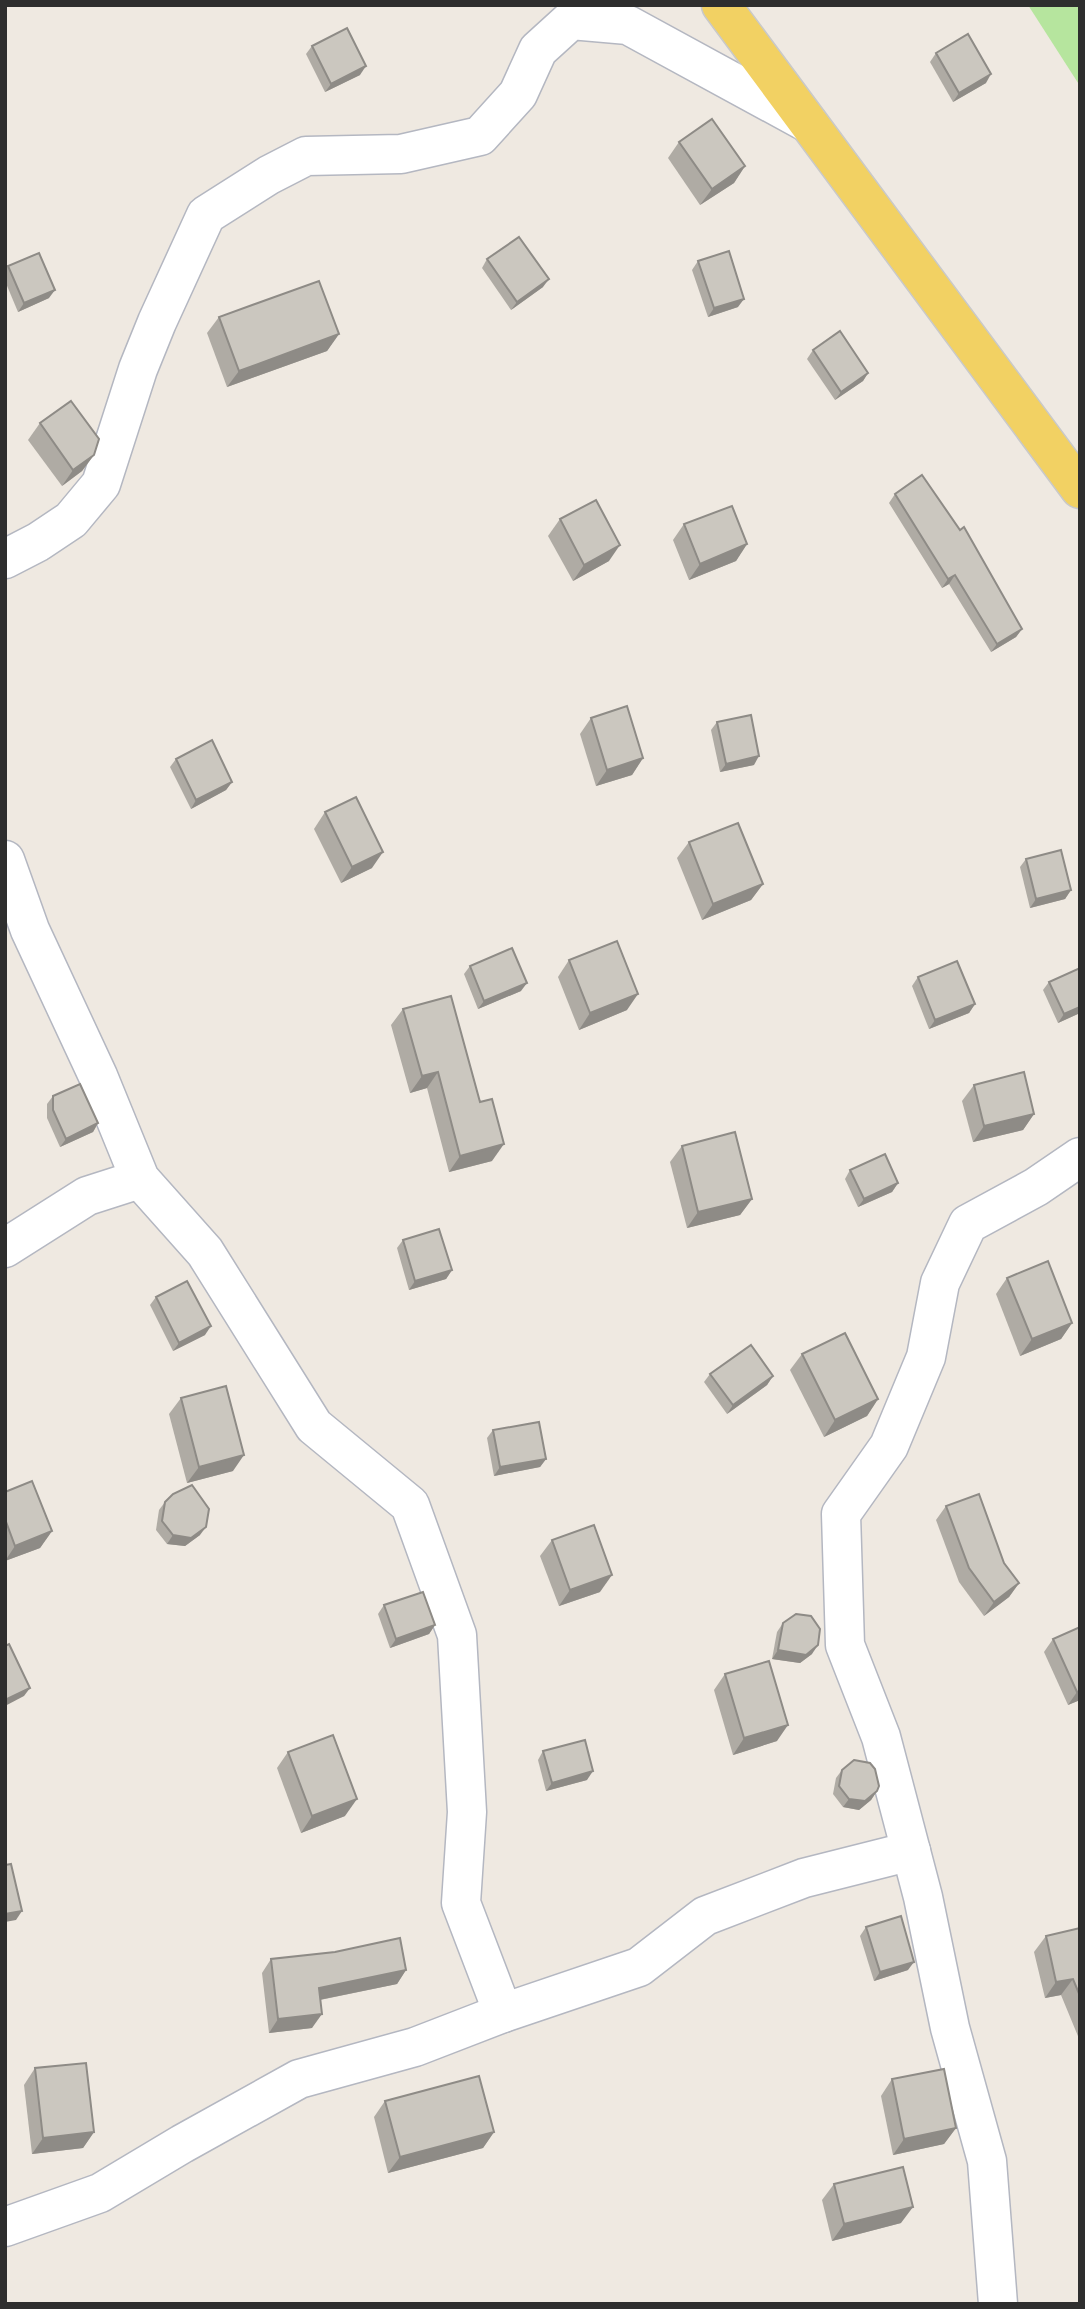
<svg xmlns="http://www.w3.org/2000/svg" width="1085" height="2309" font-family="Helvetica,sans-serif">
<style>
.green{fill:#b6e59e}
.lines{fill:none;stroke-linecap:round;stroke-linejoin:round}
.minor-casing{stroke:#b4b7c1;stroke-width:41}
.major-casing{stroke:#c9c9c9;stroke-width:41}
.minor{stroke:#fff;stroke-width:38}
.major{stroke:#f2d163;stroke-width:38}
.wall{fill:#afaba4}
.shaded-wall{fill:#8e8b86}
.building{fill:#cbc7bf;stroke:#8e8b86;stroke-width:2}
</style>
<rect width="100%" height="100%" fill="#efe9e1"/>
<polygon class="green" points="1028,5 1080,5 1080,86"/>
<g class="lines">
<g class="minor-casing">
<g id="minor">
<polyline points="5,559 38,542 71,520 101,484 138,369 157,322 206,215 269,175 306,156 401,154 480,136 518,94 538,50 571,20 628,25 808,123"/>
<polyline points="5,860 30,930 98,1076 140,1179 205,1252 314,1426 410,1505 457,1635 467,1812 461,1903 503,2013"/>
<polyline points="5,1248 87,1196 140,1179"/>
<polyline points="5,2227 100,2193 182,2144 299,2079 415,2047 503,2013 639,1967 705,1916 804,1878 911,1851"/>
<polyline points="998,2304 987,2161 950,2028 923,1897 881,1737 845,1645 841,1514 889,1446 926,1357 940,1283 968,1224 1036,1187 1080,1157"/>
</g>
</g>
<g class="major-casing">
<polyline id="major" points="721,5 1080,489"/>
</g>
<use href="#minor" class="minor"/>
<use href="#major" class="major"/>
</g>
<g class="wall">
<polygon points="312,46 360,75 325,92 306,54"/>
<polygon points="936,53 986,83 953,102 930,62"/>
<polygon points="679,142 745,166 734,183 700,205 668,158"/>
<polygon points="487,259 543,287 511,310 482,268"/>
<polygon points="698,261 738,307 708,317 692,270"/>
<polygon points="8,266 49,298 18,312 5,281 5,271"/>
<polygon points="219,317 339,334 327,351 227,387 207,333"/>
<polygon points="813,350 868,373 863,381 835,400 807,359"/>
<polygon points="40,423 94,455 82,471 62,486 28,440"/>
<polygon points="895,494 960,530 1022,629 1016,637 991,652 949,584 942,588 889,503"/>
<polygon points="560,519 609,561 573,581 548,536"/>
<polygon points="684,524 747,544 736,561 689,580 673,540"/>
<polygon points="591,718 643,758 632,775 596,786 580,734"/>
<polygon points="717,722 754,765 720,772 711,730"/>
<polygon points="176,759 232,782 226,790 191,809 170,767"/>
<polygon points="325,812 372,868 341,883 314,829"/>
<polygon points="689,842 763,884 751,900 702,920 677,858"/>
<polygon points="1026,859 1071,890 1065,899 1030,908 1020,867"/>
<polygon points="569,960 627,1010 579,1030 558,977"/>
<polygon points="470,966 521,991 478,1009 464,974"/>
<polygon points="918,977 975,1004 969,1013 929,1029 912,986"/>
<polygon points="1049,982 1080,1013 1058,1023 1043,990"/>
<polygon points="403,1009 492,1161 449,1172 427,1088 410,1093 391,1025"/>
<polygon points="974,1085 1034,1114 1023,1130 973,1142 962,1101"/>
<polygon points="53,1096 98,1123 93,1132 60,1147 47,1118 47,1104"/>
<polygon points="682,1146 752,1199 740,1215 687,1228 670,1162"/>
<polygon points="850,1170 898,1183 892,1192 858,1207 845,1179"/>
<polygon points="403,1240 452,1270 446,1279 409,1290 397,1248"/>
<polygon points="1007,1278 1072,1323 1061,1339 1020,1356 996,1294"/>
<polygon points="156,1297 205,1335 173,1351 150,1305"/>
<polygon points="802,1354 878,1399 867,1416 824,1437 790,1370"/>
<polygon points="710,1374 773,1376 767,1385 727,1414 704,1382"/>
<polygon points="181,1398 233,1471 187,1483 169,1414"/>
<polygon points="493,1430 546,1459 540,1467 494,1476 487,1438"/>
<polygon points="5,1492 52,1531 40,1548 5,1561"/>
<polygon points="165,1502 200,1535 185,1546 167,1544 156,1530 159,1510"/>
<polygon points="946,1506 1004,1563 1019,1583 1009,1597 984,1616 959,1582 936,1520"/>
<polygon points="552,1540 600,1592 559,1606 540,1556"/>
<polygon points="384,1605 435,1625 429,1634 390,1648 378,1614"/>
<polygon points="783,1623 812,1654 800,1663 772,1659 777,1632"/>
<polygon points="1080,1627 1080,1700 1068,1705 1044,1652 1053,1639"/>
<polygon points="725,1674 777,1741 733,1755 714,1690"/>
<polygon points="543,1751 587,1780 546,1791 538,1760"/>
<polygon points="288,1752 345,1816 301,1833 277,1768"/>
<polygon points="842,1770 877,1791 871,1800 859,1810 843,1807 833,1794 836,1778"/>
<polygon points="866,1927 908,1970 874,1981 860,1936"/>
<polygon points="1080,1928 1080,2041 1061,1995 1045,1998 1034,1952 1046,1936"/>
<polygon points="271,1959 406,1970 397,1984 320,2000 312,2028 269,2033 262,1973"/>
<polygon points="35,2068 94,2132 83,2148 32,2154 24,2085"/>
<polygon points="892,2079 956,2128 944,2144 893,2155 881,2096"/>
<polygon points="385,2101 494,2132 483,2148 388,2173 374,2117"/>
<polygon points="834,2184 901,2223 832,2241 822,2200"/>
</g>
<g class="shaded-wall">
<polygon points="366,66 360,75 325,92 331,84"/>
<polygon points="991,74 986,83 953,102 959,93"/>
<polygon points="745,166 734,183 700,205 712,189"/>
<polygon points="549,279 543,287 511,310 517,302"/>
<polygon points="55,290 49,298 18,312 24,303"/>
<polygon points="744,299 738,307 708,317 714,308"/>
<polygon points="339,334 327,351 227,387 239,371"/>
<polygon points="868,373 863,381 835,400 841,392"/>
<polygon points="94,455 82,471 62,486 73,470"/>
<polygon points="747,544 736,561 689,580 700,564"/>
<polygon points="620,545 609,561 573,581 584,565"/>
<polygon points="955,575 949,584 942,588 948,579"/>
<polygon points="1022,629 1016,637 991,652 997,644"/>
<polygon points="759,756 754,765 720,772 726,764"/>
<polygon points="643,758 632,775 596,786 607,770"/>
<polygon points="232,782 226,790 191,809 196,800"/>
<polygon points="383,852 372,868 341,883 352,867"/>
<polygon points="763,884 751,900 702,920 713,904"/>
<polygon points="1071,890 1065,899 1030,908 1036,899"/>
<polygon points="527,983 521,991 478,1009 484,1001"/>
<polygon points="638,994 627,1010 579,1030 590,1013"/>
<polygon points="975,1004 969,1013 929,1029 935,1020"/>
<polygon points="1080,1007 1080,1013 1058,1023 1064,1014"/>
<polygon points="438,1072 427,1088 410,1093 422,1076"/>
<polygon points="1034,1114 1023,1130 973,1142 984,1126"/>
<polygon points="98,1123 93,1132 60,1147 66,1139"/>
<polygon points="504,1144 492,1161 449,1172 460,1156"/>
<polygon points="898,1183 892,1192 858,1207 864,1199"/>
<polygon points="752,1199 740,1215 687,1228 698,1212"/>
<polygon points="452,1270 446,1279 409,1290 415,1281"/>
<polygon points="1072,1323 1061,1339 1020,1356 1032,1339"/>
<polygon points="211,1326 205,1335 173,1351 179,1343"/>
<polygon points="773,1376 767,1385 727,1414 733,1405"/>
<polygon points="878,1399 867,1416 824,1437 835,1420"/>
<polygon points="244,1455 233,1471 187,1483 199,1467"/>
<polygon points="546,1459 540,1467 494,1476 500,1467"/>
<polygon points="206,1527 200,1535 185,1546 167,1544 173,1535"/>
<polygon points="52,1531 40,1548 5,1561 15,1546"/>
<polygon points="612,1575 600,1592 559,1606 570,1590"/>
<polygon points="1019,1583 1009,1597 984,1616 994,1602"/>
<polygon points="435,1625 429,1634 390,1648 396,1639"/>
<polygon points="818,1645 812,1654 800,1663 772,1659 778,1650"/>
<polygon points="30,1688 24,1696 5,1706 5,1700"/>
<polygon points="1080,1691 1080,1700 1068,1705 1077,1692"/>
<polygon points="788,1725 777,1741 733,1755 744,1738"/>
<polygon points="593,1771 587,1780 546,1791 552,1783"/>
<polygon points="877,1791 871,1800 859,1810 843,1807 849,1799"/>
<polygon points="357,1799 345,1816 301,1833 312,1816"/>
<polygon points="22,1911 16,1920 5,1922 5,1914"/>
<polygon points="914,1962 908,1970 874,1981 880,1972"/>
<polygon points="406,1970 397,1984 309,2002 319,1988"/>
<polygon points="1073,1979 1061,1995 1045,1998 1056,1982"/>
<polygon points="322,2014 312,2028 269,2033 278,2019"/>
<polygon points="956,2128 944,2144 893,2155 904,2139"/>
<polygon points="94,2132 83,2148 32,2154 43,2138"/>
<polygon points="494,2132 483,2148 388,2173 400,2157"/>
<polygon points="913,2207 901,2223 832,2241 844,2224"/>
</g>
<g class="building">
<polygon points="347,28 366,66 331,84 312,46"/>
<polygon points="968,34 991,74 959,93 936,53"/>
<polygon points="712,119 745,166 712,189 679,142"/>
<polygon points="519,237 549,279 517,302 487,259"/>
<polygon points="729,251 744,299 714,308 698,261"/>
<polygon points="39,253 55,290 24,303 8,266"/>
<polygon points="319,281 339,334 239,371 219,317"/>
<polygon points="840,331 868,373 841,392 813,350"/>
<polygon points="71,401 99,439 94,455 73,470 40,423"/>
<polygon points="922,475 960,530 964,527 1022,629 997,644 955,575 948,579 895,494"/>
<polygon points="596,500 620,545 584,565 560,519"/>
<polygon points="732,506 747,544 700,564 684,524"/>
<polygon points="627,706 643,758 607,770 591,718"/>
<polygon points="751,715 759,756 726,764 717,722"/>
<polygon points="212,740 232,782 196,800 176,759"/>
<polygon points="356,797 383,852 352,867 325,812"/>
<polygon points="738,823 763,884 713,904 689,842"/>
<polygon points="1061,850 1071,890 1036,899 1026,859"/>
<polygon points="617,941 638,994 590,1013 569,960"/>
<polygon points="512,948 527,983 484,1001 470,966"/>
<polygon points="957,961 975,1004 935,1020 918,977"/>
<polygon points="1080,968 1080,1007 1064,1014 1049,982"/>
<polygon points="451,996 480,1102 492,1099 504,1144 460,1156 438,1072 422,1076 403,1009"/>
<polygon points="1024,1072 1034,1114 984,1126 974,1085"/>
<polygon points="80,1084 98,1123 66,1139 53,1110 53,1096"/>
<polygon points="735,1132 752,1199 698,1212 682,1146"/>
<polygon points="885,1154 898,1183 864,1199 850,1170"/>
<polygon points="439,1229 452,1270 415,1281 403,1240"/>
<polygon points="1048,1261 1072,1323 1032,1339 1007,1278"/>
<polygon points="187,1281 211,1326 179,1343 156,1297"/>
<polygon points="845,1333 878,1399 835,1420 802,1354"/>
<polygon points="751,1345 773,1376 733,1405 710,1374"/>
<polygon points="226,1386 244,1455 199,1467 181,1398"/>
<polygon points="539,1422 546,1459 500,1467 493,1430"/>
<polygon points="32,1481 52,1531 15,1546 5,1519 5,1492"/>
<polygon points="192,1485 209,1509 206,1527 191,1538 173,1535 162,1521 165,1502 173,1494"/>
<polygon points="979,1494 1004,1563 1019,1583 994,1602 969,1568 946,1506"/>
<polygon points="594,1525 612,1575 570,1590 552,1540"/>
<polygon points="423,1592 435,1625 396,1639 384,1605"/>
<polygon points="796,1614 811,1616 820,1629 818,1645 806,1655 778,1650 783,1623"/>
<polygon points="1080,1627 1080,1691 1077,1692 1053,1639"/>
<polygon points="9,1644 30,1688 5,1700 5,1646"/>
<polygon points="769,1661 788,1725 744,1738 725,1674"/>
<polygon points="333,1735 357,1799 312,1816 288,1752"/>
<polygon points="585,1740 593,1771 552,1783 543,1751"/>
<polygon points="854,1760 870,1763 875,1769 879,1786 877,1791 865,1801 849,1799 839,1786 842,1770"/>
<polygon points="11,1864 22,1911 5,1914 5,1865"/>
<polygon points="901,1916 914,1962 880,1972 866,1927"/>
<polygon points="1080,1928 1080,1996 1073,1979 1056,1982 1046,1936"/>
<polygon points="400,1938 406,1970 319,1988 322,2014 278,2019 271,1959 335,1952"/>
<polygon points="86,2063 94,2132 43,2138 35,2068"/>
<polygon points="944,2069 956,2128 904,2139 892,2079"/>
<polygon points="479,2076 494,2132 400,2157 385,2101"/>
<polygon points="903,2167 913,2207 844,2224 834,2184"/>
</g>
<rect width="1085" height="2309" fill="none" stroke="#2e2e2e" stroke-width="14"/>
</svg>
